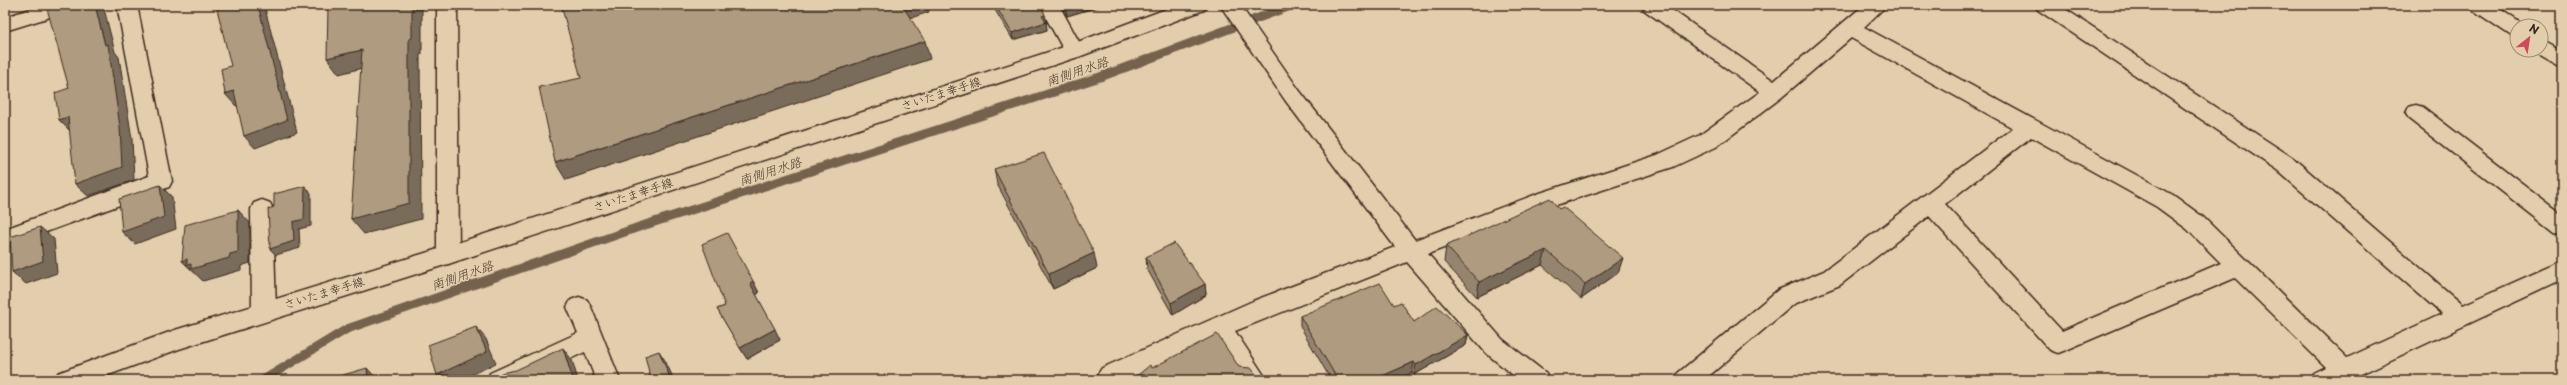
<svg xmlns="http://www.w3.org/2000/svg" width="2567" height="385" viewBox="0 0 2567 385" font-family="'Playpen Sans','Klee One',sans-serif">
	<style>
		.lines { fill: none; stroke-linecap: round; stroke-linejoin: round }
		.stream { stroke: #74624e; stroke-width: 9 }
		.minor-casing { stroke: #3b2a1e; stroke-width: 3 }
		.major-casing { stroke: #3b2a1e; stroke-width: 3 }
		.minor { fill: #e2ceac; fill-rule: evenodd }
		.major { fill: #e2ceac; fill-rule: evenodd }
		.wall { fill: #96856e; stroke: #3b2a1e }
		.shaded-wall { fill: #7a6c5a; stroke: #3b2a1e }
		.building { fill: #af9b80; stroke: #3b2a1e }
		.labels { text-anchor: middle; stroke-width: 3; stroke-linejoin: round; paint-order: stroke }
		.street-label { font-size: 12px; fill: #3b2a1e; stroke: #e2ceac }
		.water-label { font-size: 13px; font-style: italic; fill: #4e3d2e; stroke: #e2ceac }
	</style>
	<rect width="100%" height="100%" fill="#e2ceac"/>
	<filter id="ink" filterUnits="userSpaceOnUse"><feTurbulence type="fractalNoise" baseFrequency=".025" numOctaves="2"/><feDisplacementMap in="SourceGraphic" scale="8" xChannelSelector="R" yChannelSelector="G"/><feConvolveMatrix kernelMatrix="1 2 1 2 8 2 1 2 1" color-interpolation-filters="sRGB"/></filter>
	<g filter="url(#ink)">
		<g class="lines">
			<path class="stream" d="M263,380L347,329L639,227L1100,77L1293,5"/>
			<defs>
				<path id="minor" d="M43,5H76L73,10L5,31V17Z
					M117,5H137L172,181L169,187L5,247V229L149,176Z
					M437,5H457L459,255L456,261L448,264L440,261L437,255Z
					M1039,5H1059L1084,51L1081,56L1074,58L1067,56Z
					M1220,5H1240L1299,90L1415,240L1537,194L1657,155L1700,135L1760,92L1644,10L1641,5H1665L1774,81L1864,5H1887L1864,27L2173,195L2203,217L2347,358L2442,314L2277,170L2038,10L2035,5H2059L2293,158L2463,305L2562,261V280L2348,380H2311L2314,373L2326,367L2235,278L2066,350L2058,353L2050,350L1929,216L1840,285L1794,304L1704,380H1675L1678,373L1778,290L1824,271L2013,128L1851,38L1782,97L1716,147L1673,167L1553,206L1428,254L1502,339L1546,373L1549,380H1519L1486,353L1407,262L1235,331L1267,380H1241L1214,340L1125,380H1094L1102,368L1253,301L1395,247L1285,100ZM2031,137L2157,207L2187,229L2221,263L2062,331L1945,204Z
					M2470,5H2494L2525,26H2517V37L2510,35L2473,10Z
					M2541,40L2562,51V68L2534,52L2533,50H2541Z
					M2416,105L2423,107L2562,214V235L2554,232L2409,119L2406,113L2409,107Z
					M262,200L270,203L273,209L276,311L272,318L264,321L256,318L252,311L251,209L254,203Z
					M579,297L587,300L591,307L620,380H596L585,352L524,380H487L490,373L578,333L567,307L571,300Z"/>
				<path id="major" d="M1177,5H1207L1204,10L1081,56L448,264L179,349L95,380H55L58,373L175,330L448,246L1067,46Z"/>
			</defs>
			<use href="#minor" class="minor-casing"/>
			<use href="#major" class="major-casing"/>
			<use href="#minor" class="minor"/>
			<use href="#major" class="major"/>
		</g>
		<path class="wall" d="M992,5H1041L1047,22H1046L1047,30L1013,40Z
			M1060,5H1104L1067,16Z
			M994,169L1097,268L1053,289L997,184Z
			M1559,209L1618,273L1581,299L1542,265L1477,297L1444,262L1446,246Z
			M1146,257L1205,284L1206,295L1173,315L1147,269Z
			M753,281L759,293L756,295L780,340L747,359L717,309L725,306Z
			M1394,305L1414,322L1468,335L1466,345L1414,375L1412,373L1395,380H1331L1300,326V316Z"/>
		<path class="shaded-wall" d="M95,5H103L115,52L119,57L132,139L134,180L88,196L75,184L105,45Z
			M258,5H264L297,132L255,148L244,136Z
			M412,5H422V54L420,55L421,219L364,234L351,219Z
			M901,5H927L929,12L905,20Z
			M1079,5H1104L1067,16L1066,9Z
			M1045,15L1047,22L1044,23L1042,16Z
			M1046,22L1047,30L1013,40L1012,33Z
			M925,41L930,59L566,180L555,162Z
			M362,50L374,65L339,74L327,58Z
			M234,91L244,103L236,106L225,94Z
			M68,117L72,133L59,120Z
			M160,185L172,197L176,229L135,244L122,232Z
			M305,186L311,193V226L299,229L300,248L276,255L270,249L293,222Z
			M238,210L250,223V263L241,266V270L203,281L182,261L187,259Z
			M40,227L54,239L57,273L26,284L12,272Z
			M1546,250L1542,265L1477,297L1479,282Z
			M1094,253L1097,268L1053,289L1049,274Z
			M1623,258L1618,273L1581,299L1585,284Z
			M753,281L759,293L756,295L750,283Z
			M1205,284L1206,295L1173,315L1171,303Z
			M476,327L486,339L496,363L460,380H441L437,375Z
			M775,329L780,340L747,359L740,348Z
			M1468,335L1466,345L1414,375L1416,365Z
			M563,348L572,360L578,380H573Z
			M659,351L666,362L674,380H671Z
			M1414,362L1412,373L1395,380H1373Z
			M367,368L377,379L378,380H368Z"/>
		<path class="building" d="M46,5H95L105,45L108,44L120,127L122,167L75,184L68,117L59,120L55,93L69,88Z
			M216,5H258L287,120L244,136L234,91L225,94L221,69L231,66Z
			M328,5H412V38L409,39V203L351,219L362,50L327,58Z
			M561,5H902L925,41L555,162L539,87L581,78Z
			M995,5H1041L1045,15L1042,16L1046,22L1012,33Z
			M1063,5H1079L1066,9Z
			M1044,153L1094,253L1049,274L994,169Z
			M160,185L164,217L122,232L119,199Z
			M305,186L304,219L293,222L294,241L270,249L268,209L274,207V194Z
			M1550,198L1559,209L1563,207L1623,258L1585,284L1546,250L1479,282L1446,246Z
			M238,210V252L230,254L229,258L191,269V264L187,265V259L182,261L185,225Z
			M40,227L43,261L12,272L10,237Z
			M727,233L753,281L750,283L775,329L740,348L717,309L725,306L702,244Z
			M1174,243L1205,284L1171,303L1146,257Z
			M1380,283L1394,305L1401,302L1414,322L1437,306L1468,335L1416,365L1414,362L1373,380H1338L1300,316Z
			M476,327L487,352L437,375L428,345Z
			M1217,334L1239,367L1251,368L1261,380H1132L1150,365L1152,368Z
			M563,348L573,380H504L501,373L516,370Z
			M659,351L671,380H651L645,356Z
			M367,368L368,380H326Z"/>
	</g>
	<g class="labels">
		<g class="street-label">
			<text transform="translate(941 94) rotate(-18)" y="4">さいたま幸手線</text>
			<text transform="translate(633 195) rotate(-18)" y="4">さいたま幸手線</text>
			<text transform="translate(324 293) rotate(-17)" y="4">さいたま幸手線</text>
		</g>
		<g class="water-label">
			<text transform="translate(1077 71) rotate(-19)" y="5">南側用水路</text>
			<text transform="translate(770 171) rotate(-18)" y="5">南側用水路</text>
			<text transform="translate(462 275) rotate(-19)" y="5">南側用水路</text>
		</g>
	</g>
	<rect width="2567" height="385" fill="none" stroke="#e2ceac" stroke-width="20"/>
	<rect x="10" y="10" width="2547" height="365" fill="none" stroke="#3b2a1e" stroke-width="1.5" filter="url(#ink)"/>
	<g transform="translate(2529 38) rotate(30)"><circle r="19" fill="#e2ceac" stroke="#9f8c73"/>
	<path d="M0-3L7 15L0 10L-7 15Z" fill="#d1495b"/>
	<text y="-6" font-size="11" font-weight="bold" text-anchor="middle" fill="#3b2a1e">N</text>
	</g>
</svg>
